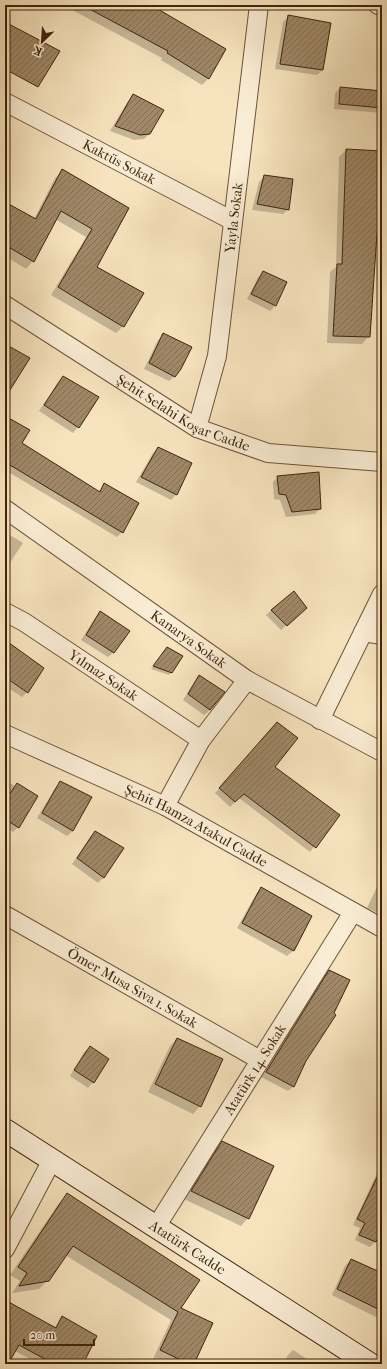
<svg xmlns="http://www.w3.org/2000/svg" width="387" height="1369" viewBox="0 0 387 1369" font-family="'IM FELL French Canon',serif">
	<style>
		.shadow { fill: #0003 }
		.building { fill: url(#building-hatch); stroke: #41240a }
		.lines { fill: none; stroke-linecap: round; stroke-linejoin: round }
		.street-casing { stroke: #6e5437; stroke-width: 20 }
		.secondary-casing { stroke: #41240a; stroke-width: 24 }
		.street { stroke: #faedd5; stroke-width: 18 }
		.secondary { stroke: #faedd5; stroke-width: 22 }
		.labels { text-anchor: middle; stroke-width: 3.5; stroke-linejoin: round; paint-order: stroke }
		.street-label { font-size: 14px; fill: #41240a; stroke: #faedd5 }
	</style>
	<defs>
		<pattern id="building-hatch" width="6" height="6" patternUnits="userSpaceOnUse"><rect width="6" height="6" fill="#a08868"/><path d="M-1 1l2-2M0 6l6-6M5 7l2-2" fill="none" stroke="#846f54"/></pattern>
	</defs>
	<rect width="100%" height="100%" fill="#f7e4be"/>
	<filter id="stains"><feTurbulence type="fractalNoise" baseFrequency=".005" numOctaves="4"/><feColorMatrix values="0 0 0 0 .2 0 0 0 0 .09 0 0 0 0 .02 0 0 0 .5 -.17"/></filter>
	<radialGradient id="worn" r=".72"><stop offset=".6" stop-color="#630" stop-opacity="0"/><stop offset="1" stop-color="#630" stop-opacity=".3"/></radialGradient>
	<path class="shadow" d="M63,5H156L154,8L208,79L202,85L161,60L162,58Z
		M289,16L323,70L317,75L275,69L283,22Z
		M340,88L382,92V113L334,109L335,93Z
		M133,95L149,134L144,139L134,140L110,131L128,101Z
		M346,150L382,152V235L376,240L369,336L362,344L327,343L330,272L336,267L339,157Z
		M63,171L128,209L96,268L123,326L116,333L51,295L86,237L55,219L33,261L26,269L5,256V203L34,219L55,178Z
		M264,177L288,209L283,214L252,210L259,182Z
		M264,272L286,282L275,306L270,311L247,299L258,277Z
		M163,335L175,376L169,381L144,369L158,340Z
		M63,377L78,427L73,433L39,411L58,382Z
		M5,418L21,444L98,492L104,484L122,532L117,537L5,470Z
		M158,448L190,463L176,495L171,500L136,482L153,453Z
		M278,477L320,509L315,514L286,517L280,500L274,499L273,482Z
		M5,532L23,543L5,570Z
		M271,610L301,613L281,630L266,615Z
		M101,612L114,652L108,657L81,640L95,618Z
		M5,649L27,692L22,697L5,686Z
		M164,651L171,672L169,675L151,669Z
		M200,677L210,710L204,715L183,700L194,682Z
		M272,728L274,767L338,815L310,852L239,798L230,807L215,793Z
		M5,780L15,786L18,827L13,832L5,827Z
		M61,782L73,831L67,836L37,818L55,788Z
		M95,832L122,848L103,878L98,883L72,864L90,837Z
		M381,878H382V915L367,908Z
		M261,888L311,916L293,951L287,956L237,928L256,894Z
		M329,971L305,1060L293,1087L288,1091L261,1077L324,976Z
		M177,1039L200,1106L193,1114L148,1092L170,1046Z
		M90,1047L93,1082L88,1088L70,1076L84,1052Z
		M223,1142L248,1218L241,1226L184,1199L215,1149Z
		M382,1168V1227L375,1242L370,1247L355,1240L360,1228L353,1225L377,1173Z
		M67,1195L180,1308L193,1364H164L153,1359L171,1320L65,1255L48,1280L39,1289L12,1293L20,1281L10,1275L59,1203Z
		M351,1260L382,1274V1320L332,1295L345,1266Z
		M5,1308L54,1328L63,1317L82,1364H39L15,1351L5,1359Z
		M293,1350L315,1364H283L288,1355Z"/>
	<path class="building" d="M82,5H151L226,49L209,79L167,53L168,51Z
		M288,15L331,23L323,70L280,64Z
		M5,22L60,51L38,87L5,69Z
		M340,87L382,91V108L339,104Z
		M133,94L164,110L150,134L140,135L115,126Z
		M346,149L382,151V233H377L370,337L333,336L337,264H342Z
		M62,169L129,208L97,267L144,293L124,327L115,322L58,287L92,229L61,211L34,262L5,245V202L36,219Z
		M264,175L293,179L289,210L257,204Z
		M263,271L287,282L276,306L251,294Z
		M163,333L192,347L181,369L175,377L149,363Z
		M5,344L30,358L5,398Z
		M63,376L99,397L79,428L44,405Z
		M5,416L30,430L22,443L100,492L104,483L139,503L123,533L10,465L5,472Z
		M158,447L192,463L177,495L141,477Z
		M319,472L321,509L292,512L286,495L279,494L277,476Z
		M294,591L307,608L287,626L271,610Z
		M100,611L130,631L114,653L86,635Z
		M5,640L44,668L28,693L5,677Z
		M167,647L183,656L172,673L153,666Z
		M199,675L225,692L210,710L188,694Z
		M277,722L298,738L275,767L340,815L316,848L244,794L235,802L219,788Z
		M60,781L92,797L73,831L42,813Z
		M17,783L38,796L19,828L5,819V801Z
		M95,831L124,848L104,878L77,858Z
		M261,887L312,916L294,951L242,923Z
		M329,970L350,980L334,1013L336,1015L306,1061L294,1087L266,1072Z
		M177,1038L223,1059L201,1107L155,1084Z
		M90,1046L109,1059L94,1083L74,1070Z
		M222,1141L274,1166L249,1219L191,1191Z
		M382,1167V1231L376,1242L359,1235L365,1223L357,1219Z
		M67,1193L200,1280L181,1308L213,1323L194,1364H189L160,1350L178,1312L73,1246L49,1281L19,1286L27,1273L18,1267Z
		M351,1259L382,1273V1311L337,1289Z
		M5,1300L56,1328L62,1316L97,1336L83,1364H54L19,1345L8,1364H5Z"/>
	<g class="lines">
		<defs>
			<g id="street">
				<path d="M378,5L382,6"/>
				<path id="s1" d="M5,102L233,221"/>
				<path id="s2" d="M5,305L197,428L268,453L382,462"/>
				<path id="s3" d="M197,428L217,356L259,5"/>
				<path id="s4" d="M5,509L247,680L382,752"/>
				<path id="s5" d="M5,612L24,622L201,740"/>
				<path d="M363,632L382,635"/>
				<path d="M320,720L382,594"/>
				<path id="s6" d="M5,734L165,806L382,928"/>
				<path d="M165,806L201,740L247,680"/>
				<path id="s7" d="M5,915L260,1060"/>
				<path id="s8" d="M156,1227L353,912"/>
				<path d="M5,1249L52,1160"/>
			</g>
			<g id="secondary">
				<path id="s9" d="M5,1130L370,1364"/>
			</g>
		</defs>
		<use href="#street" class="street-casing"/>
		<use href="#secondary" class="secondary-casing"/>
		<use href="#street" class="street"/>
		<use href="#secondary" class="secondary"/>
	</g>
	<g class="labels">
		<g class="street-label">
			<text dy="5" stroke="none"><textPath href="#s1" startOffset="129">Kaktüs Sokak</textPath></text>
			<text dy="5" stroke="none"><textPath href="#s3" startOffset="214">Yayla Sokak</textPath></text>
			<text dy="5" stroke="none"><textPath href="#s2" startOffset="209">Şehit Selahi Koşar Cadde</textPath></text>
			<text dy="5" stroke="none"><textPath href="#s4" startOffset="225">Kanarya Sokak</textPath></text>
			<text dy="5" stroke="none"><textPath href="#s5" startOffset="117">Yılmaz Sokak</textPath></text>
			<text dy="5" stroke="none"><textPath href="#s6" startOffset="212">Şehit Hamza Atakul Cadde</textPath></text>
			<text dy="5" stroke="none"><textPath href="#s7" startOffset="147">Ömer Musa Siva 1. Sokak</textPath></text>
			<text dy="5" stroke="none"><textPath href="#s8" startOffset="186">Atatürk 14. Sokak</textPath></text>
			<text dy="5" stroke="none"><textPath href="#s9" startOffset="217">Atatürk Cadde</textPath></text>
		</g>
	</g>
	<rect width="387" height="1369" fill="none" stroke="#f7e4be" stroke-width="20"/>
	<rect x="6" y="6" width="375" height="1357" fill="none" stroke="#41240a" stroke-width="2"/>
	<rect x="10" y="10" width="367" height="1349" fill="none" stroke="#41240a"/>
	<g transform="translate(42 42) rotate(205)" stroke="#faedd5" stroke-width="3" paint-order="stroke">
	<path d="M0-3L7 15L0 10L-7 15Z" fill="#41240a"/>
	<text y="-6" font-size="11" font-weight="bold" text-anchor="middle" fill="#41240a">K</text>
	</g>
	<path d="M24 1339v6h70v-6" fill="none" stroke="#41240a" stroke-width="2"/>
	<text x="30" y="1339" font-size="12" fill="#41240a" stroke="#faedd5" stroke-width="3" paint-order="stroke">20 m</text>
	<rect width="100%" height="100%" filter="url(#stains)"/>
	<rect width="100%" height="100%" fill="url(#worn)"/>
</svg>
